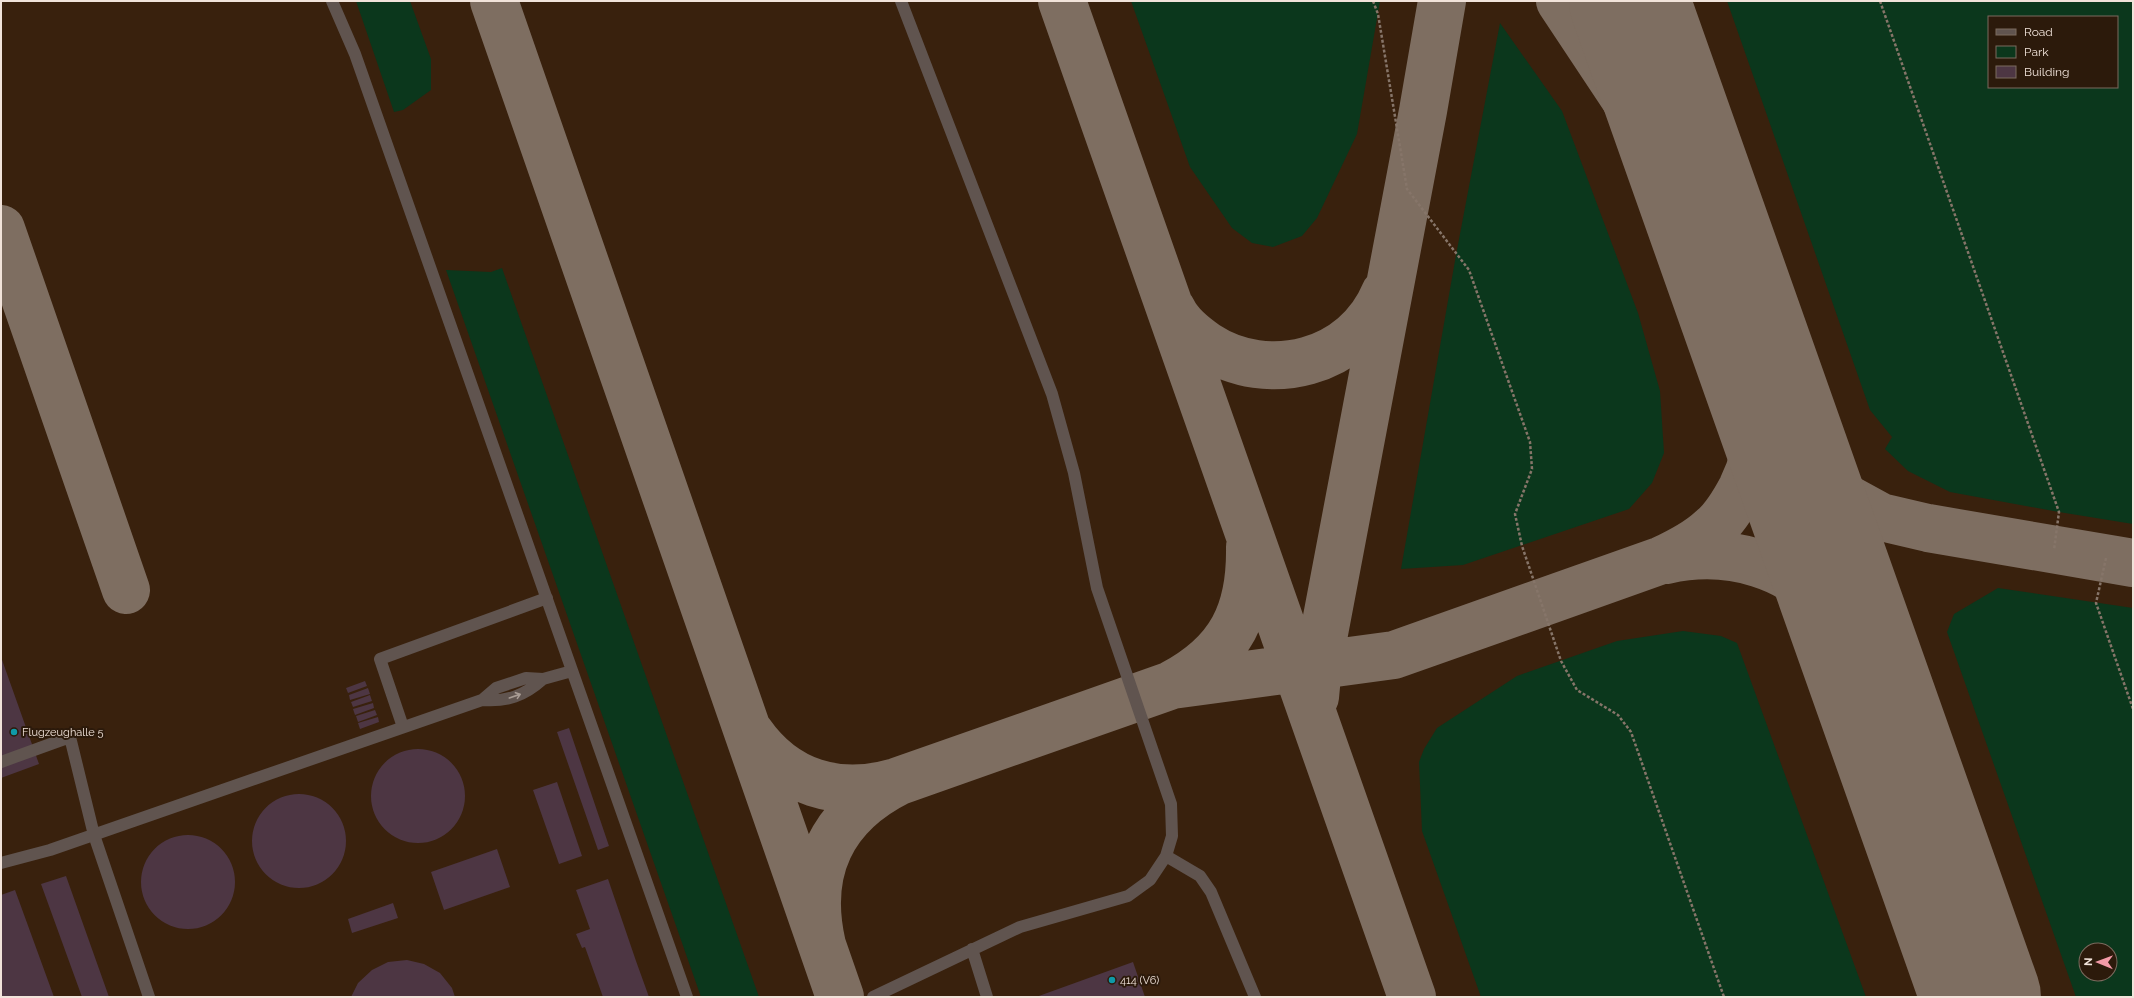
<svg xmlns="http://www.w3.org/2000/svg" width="2134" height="998" viewBox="0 0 2134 998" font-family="Raleway,sans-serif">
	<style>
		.built { fill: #39210d; fill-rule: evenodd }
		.green { fill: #0b371c; fill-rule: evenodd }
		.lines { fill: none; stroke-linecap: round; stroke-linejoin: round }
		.taxiway { stroke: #7e6e61; stroke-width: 48 }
		.runway { stroke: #7e6e61; stroke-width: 120 }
		.building { fill: #4d3643 }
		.path { stroke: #867569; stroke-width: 2.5; stroke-dasharray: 3 2; stroke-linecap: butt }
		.minor { stroke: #60544f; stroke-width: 12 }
		.oneway { stroke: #a89c94 }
		.culture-dot { fill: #0f9aa8; stroke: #2c1a0b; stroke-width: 1.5 }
		.labels { text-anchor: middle; stroke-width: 4; stroke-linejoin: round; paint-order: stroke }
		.poi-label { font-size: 11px; fill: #f1e3da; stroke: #2c1a0b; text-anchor: start }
	</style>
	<rect width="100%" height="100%" fill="#2c1a0b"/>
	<path class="built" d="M1,1H2133V997H1ZM1989,17H2117V87H1989ZM2086,950H2110V974H2086Z"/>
	<path class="green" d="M356,1H410L431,59V90L403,110L394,112Z
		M1131,1H1380L1357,134L1317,218L1302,236L1273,247L1252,243L1232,228L1190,167Z
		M1727,1H2133V524L2059,512L1950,492L1908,471L1885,449L1892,437L1870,410ZM1989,17H2117V87H1989Z
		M1500,23L1562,111L1638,313L1660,391L1664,453L1652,483L1629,509L1463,565L1401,569L1456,255Z
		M502,268L759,997H701L446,270L491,272Z
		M1998,588L2133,608V997H2076L1947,632L1954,614ZM2086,950H2110V974H2086Z
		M1683,631L1721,636L1737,643L1866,997H1481L1422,831L1419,762L1424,749L1437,728L1517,676L1617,641Z"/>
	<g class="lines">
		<path class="taxiway" d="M494,1L840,997
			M1062,1L1412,997
			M1560,1L1635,114L1684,205L1744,328
			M1,229L126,590
			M1172,310C1179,325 1193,336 1206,345C1268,386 1356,363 1385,293
			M1766,393L1793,445L1821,478L1848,499L1881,517L1928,528L2133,563
			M1666,560C1728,546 1795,564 1834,616C1851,639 1861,666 1873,692
			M1173,684C1231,653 1251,612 1250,547
			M1315,697L1318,665L1423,111L1442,1
			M750,733C785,783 838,799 896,782
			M822,945C805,871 831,815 899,781L1172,685L1394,655L1662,560C1679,552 1697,543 1711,530C1724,520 1734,503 1742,488C1766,438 1762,398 1751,345"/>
		<path class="runway" d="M1629,1L1981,997"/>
	</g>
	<path class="building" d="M1,657L39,764L1,778Z
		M365,681L367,686L348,693L346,688Z
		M368,688L370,694L350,700L349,695Z
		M370,695L372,701L353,707L351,702Z
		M373,703L374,708L355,715L353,709Z
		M375,710L377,715L358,722L356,716Z
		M378,717L379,722L360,729L358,723Z
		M569,728L609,846L598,850L557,732Z
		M371 796a47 47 0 1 1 94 0a47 47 0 1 1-94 0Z
		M557,782L582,856L559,864L533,790Z
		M252 841a47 47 0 1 1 94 0a47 47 0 1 1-94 0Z
		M141 882a47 47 0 1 1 94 0a47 47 0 1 1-94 0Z
		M497,849L510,887L444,910L431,872Z
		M66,876L109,997H82L41,884Z
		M608,879L636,961L649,997H603L585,947L582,948L576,934L590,929L576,890Z
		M15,890L54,997H1V895Z
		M393,903L398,918L352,933L348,919Z
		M407,960L424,964L440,973L452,988L455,997H351L358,983L372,970L388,962Z
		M1133,962L1145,997H1036Z"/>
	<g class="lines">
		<path class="path" d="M1373,1L1378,14L1407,189L1469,270L1530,442L1532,469L1515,514L1522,546L1561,661L1577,690L1618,715L1631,732L1724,997
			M1880,1L2059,512L2054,550
			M2106,558L2096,603L2133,709"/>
		<path class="minor" d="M332,1L355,54L687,997
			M901,1L1052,394L1074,473L1097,588L1171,804L1172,836L1166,856L1200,876L1211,892L1255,997
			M482,700C507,702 524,696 543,679
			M403,727L380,659L547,598
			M1,762L70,737L94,835L149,997
			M1,863L50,850L482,700L496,688L526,678L543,679L572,671
			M972,949L987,997
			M873,997L1020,927L1128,896L1150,880L1166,856"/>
	</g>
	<defs><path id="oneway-shaft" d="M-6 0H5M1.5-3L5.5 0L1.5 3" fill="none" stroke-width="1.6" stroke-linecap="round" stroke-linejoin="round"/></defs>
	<use class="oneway" href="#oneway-shaft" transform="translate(515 696) rotate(-19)"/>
	<g class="culture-dot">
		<circle cx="14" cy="732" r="4"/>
		<circle cx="1112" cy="980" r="4"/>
	</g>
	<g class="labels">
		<g class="poi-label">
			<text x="22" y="736">Flugzeughalle 5</text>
			<text x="1120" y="984">414 (V6)</text>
		</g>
	</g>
	<rect width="2134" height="998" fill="none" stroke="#f1e3da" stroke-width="4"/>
	<rect x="1988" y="16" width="130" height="72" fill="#2c1a0b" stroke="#7b6a5e"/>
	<rect x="1996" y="29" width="20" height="6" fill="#60544f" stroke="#7b6a5e"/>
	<text x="2024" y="36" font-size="12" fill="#f1e3da">Road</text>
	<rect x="1996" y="46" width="20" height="12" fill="#0b371c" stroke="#7b6a5e"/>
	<text x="2024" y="56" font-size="12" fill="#f1e3da">Park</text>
	<rect x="1996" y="66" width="20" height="12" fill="#4d3643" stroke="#7b6a5e"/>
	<text x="2024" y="76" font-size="12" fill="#f1e3da">Building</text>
	<g transform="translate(2098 962) rotate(271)"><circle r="19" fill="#2c1a0b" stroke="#7b6a5e"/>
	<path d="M0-3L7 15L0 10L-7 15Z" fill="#f39aa7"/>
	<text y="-6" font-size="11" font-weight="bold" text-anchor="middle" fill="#f1e3da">N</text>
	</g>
</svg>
